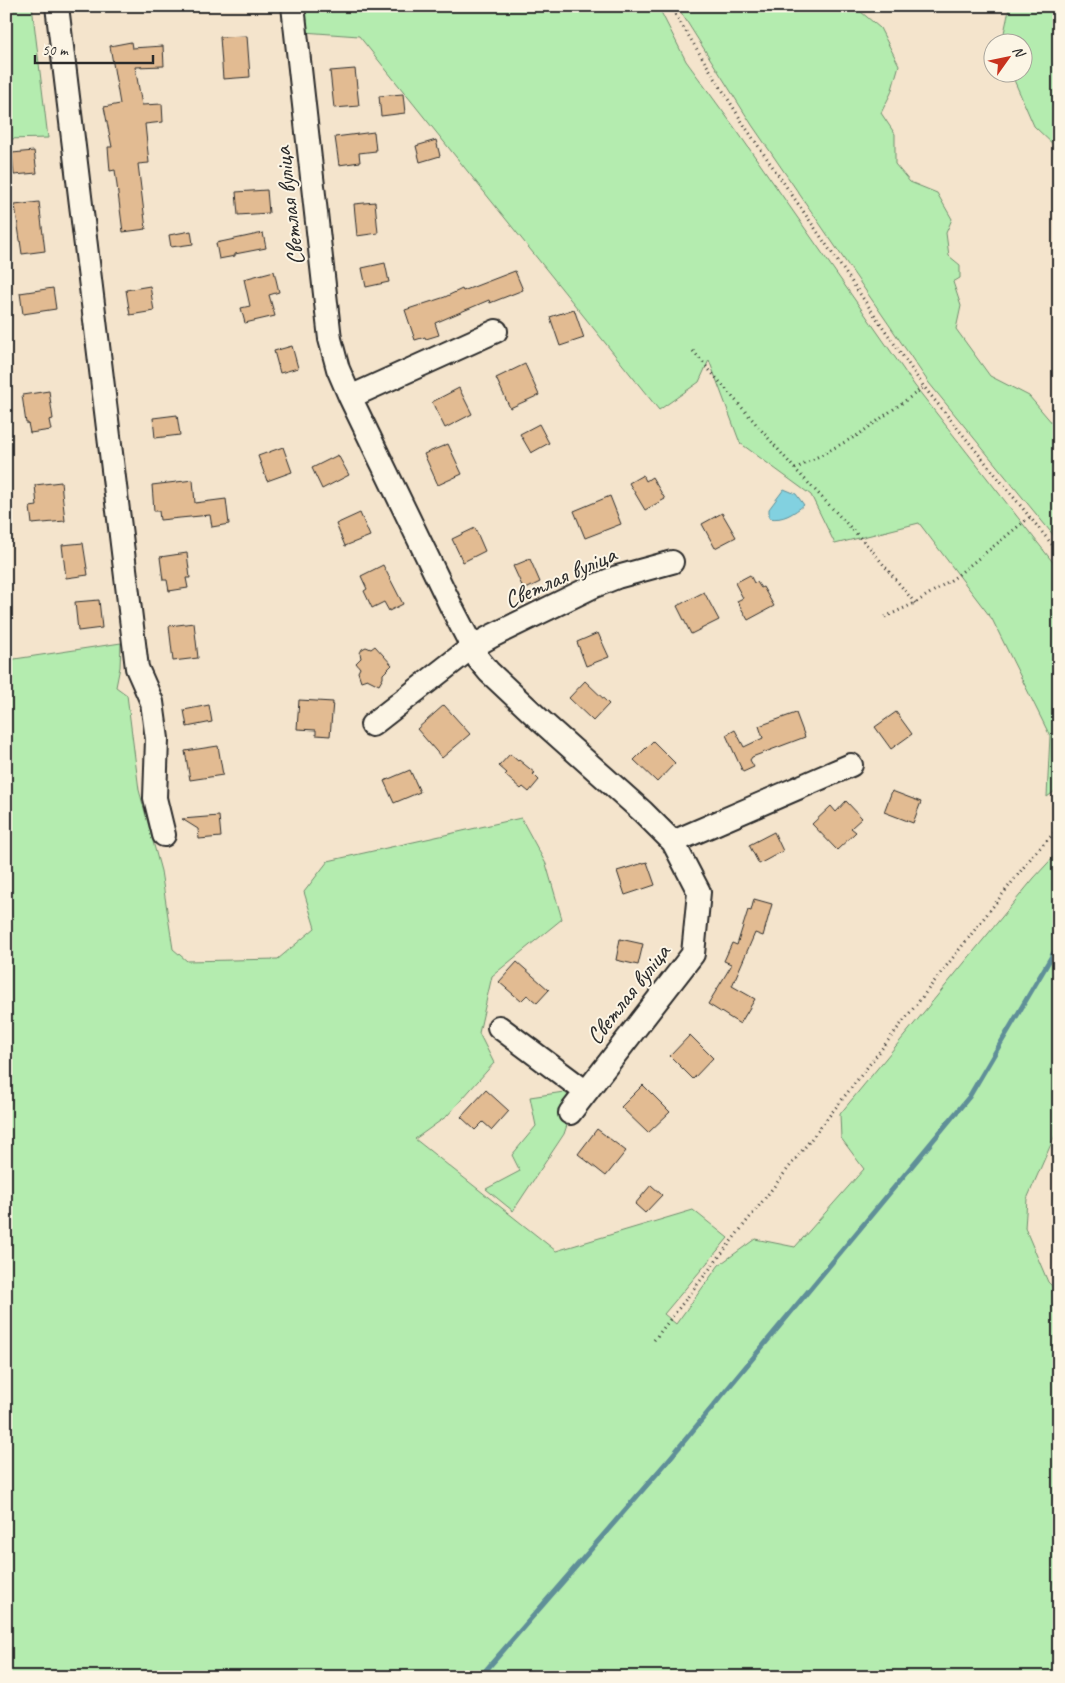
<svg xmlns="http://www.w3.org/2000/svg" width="1065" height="1683" viewBox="0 0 1065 1683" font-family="Caveat,sans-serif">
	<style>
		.green { fill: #b4ecaf; stroke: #708c6d }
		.water { fill: #82d1e0; stroke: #5f8f98 }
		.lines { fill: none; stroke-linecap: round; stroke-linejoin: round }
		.stream { stroke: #5f8f98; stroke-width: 5 }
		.building { fill: #e2bb92; stroke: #2b2b2b }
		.minor-casing { stroke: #2b2b2b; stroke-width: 26 }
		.path { stroke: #2b2b2b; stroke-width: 3; stroke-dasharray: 1 4; stroke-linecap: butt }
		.minor { stroke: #fcf5e5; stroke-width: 22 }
		.labels { text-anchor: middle; stroke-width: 4; stroke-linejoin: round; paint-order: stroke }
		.street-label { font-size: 24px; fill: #2b2b2b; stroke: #fcf5e5 }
	</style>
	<rect width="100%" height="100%" fill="#f4e4cc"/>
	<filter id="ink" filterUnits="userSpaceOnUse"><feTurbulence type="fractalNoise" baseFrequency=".02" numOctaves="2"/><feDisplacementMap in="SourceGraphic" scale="10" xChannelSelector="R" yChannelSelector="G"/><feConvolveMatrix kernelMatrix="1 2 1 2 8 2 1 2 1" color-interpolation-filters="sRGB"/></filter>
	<g filter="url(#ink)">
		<path class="green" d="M6,6H32L48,138L6,139Z
			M300,6H658L686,61L737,131L915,386L1059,570V788L1047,797L1050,736L992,619L919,523L835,544L811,495L740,443L709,360L699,382L659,410L359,36L303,32Z
			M677,6H854L880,28L899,65L891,93L881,113L895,134V164L910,182L937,193L952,219L946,233L949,256L960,265V278L953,282L961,306L956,329L990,376L1029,396L1059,431V542L929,383L752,125Z
			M1004,6H1059V150L1034,126L1011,73L1022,72V42H1002L1009,10Z
			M121,643L120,667L116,687L127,695L139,790L161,871L173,949L187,961L278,959L315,928L304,892L328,861L521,818L546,864L562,919L492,976L479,1033L494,1063L447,1116L415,1139L556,1251L693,1210L728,1238L664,1314L676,1324L719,1265L755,1239L795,1247L864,1169L841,1138L840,1114L1034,878L1059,851V1126L1027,1199L1025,1228L1048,1282L1059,1293V1677H6V655L8,660Z
			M564,1092L575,1101L564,1134L513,1211L486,1189L520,1171L512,1155L536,1126L530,1097Z"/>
		<path class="water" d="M784,489L796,494L804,505C794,513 783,521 769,518V509Z"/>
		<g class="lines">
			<path class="stream" d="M480,1677L666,1463L969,1097L1059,944"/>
		</g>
		<path class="building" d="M247,36L250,77L223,79L220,37Z
			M131,42L132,48L163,46L164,66L135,67L142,105L162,104L163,122L145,124L149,163L138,164L146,229L123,232L115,170L110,171L108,147H112L104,107L120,104L110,46Z
			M355,69L359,106L334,108L330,71Z
			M403,94L405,113L381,116L379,96Z
			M374,132L376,151L359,153L360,162L339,165L335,137Z
			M436,140L440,156L420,162L416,146Z
			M34,151L37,173L14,175L12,153Z
			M267,190L269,213L238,215L236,192Z
			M39,202L45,251L22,254L15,205Z
			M375,202L378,233L357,236L354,204Z
			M191,231L193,244L171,247L169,235Z
			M263,233L266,248L235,254V256L219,259L216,243Z
			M385,263L389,282L366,287L362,268Z
			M274,271L279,292L269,295L275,316L245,323L241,308L250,306L244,279Z
			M515,271L523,290L490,303L489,300L435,323L439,335L426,339L425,337L415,340L405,310L445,297L462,289L463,291Z
			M150,286L154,311L130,315L126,290Z
			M53,288L56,309L23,314L20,293Z
			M574,309L584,338L560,346L550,317Z
			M292,346L298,368L280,373L274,351Z
			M525,364L539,395L510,408L496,378Z
			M459,388L472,414L445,428L432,402Z
			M49,391L53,419L49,420L51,430L30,433L28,423H26L22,395Z
			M177,415L180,435L155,438L153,418Z
			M539,424L549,443L531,453L520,434Z
			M448,444L462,474L438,485L424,454Z
			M283,447L292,472L267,481L258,456Z
			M338,455L349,475L322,489L312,468Z
			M643,475L646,481L652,477L665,499L645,510L629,483Z
			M193,480L195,503L226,499L229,524L212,527L210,515L160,520L159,511H154L152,485Z
			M61,482L65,521L32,524L30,507L37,506L35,485Z
			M610,496L621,524L585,538L574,511Z
			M360,513L370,536L345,546L336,524Z
			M722,513L736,537L715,548L702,524Z
			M475,528L485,551L463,562L452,539Z
			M83,543L88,575L66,578L62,545Z
			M187,553L190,578H186L188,588L169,591L167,580H163L160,557Z
			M530,559L540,582L524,590L513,566Z
			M383,565L403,604L389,611L384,602L372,608L364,591L367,589L361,576Z
			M750,575L754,583L757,582L761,588L763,587L774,606L748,620L737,601L743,598L735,583Z
			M704,592L719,620L691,634L677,606Z
			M99,600L102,628L78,631L75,602Z
			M194,623L198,658L173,661L169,626Z
			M598,633L609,657L586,666L577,642Z
			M375,646L392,665L383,674V678L379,685L367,679L361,681L358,672L360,668L356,663L361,658L360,653L362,649L366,647L371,649Z
			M585,681L609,704L593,721L569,698Z
			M299,700L333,702L330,736L316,735V730L297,729Z
			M209,705L212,722L187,727L184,710Z
			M444,705L470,734L442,758L417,729Z
			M896,712L912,734L891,749L875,727Z
			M796,713L805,737L752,757L750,760L754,767L743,772L726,735L735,730L744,747L763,738L759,726Z
			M653,741L675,763L657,782L634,760Z
			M218,746L223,775L190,780L185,751Z
			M510,754L518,761L519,760L535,773L533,774L539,780L529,792L523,787L521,789L505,775L507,773L499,766Z
			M410,770L420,792L394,803L384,781Z
			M892,791L921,802L913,823L884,812Z
			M846,801L862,818L851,828L856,832L837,850L812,824L831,806L836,812Z
			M219,816L221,837L199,839L198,829L182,819Z
			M774,832L783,851L759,864L749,845Z
			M647,862L655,885L625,895L617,871Z
			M754,899L772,904L763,936L755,933L732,986L755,999L740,1024L708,1004L731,966V964L724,961L732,943L737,945L748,910L751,911Z
			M620,939L643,944L638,965L616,960Z
			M517,962L549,990L537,1003L527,995L521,1001L499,982Z
			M690,1035L713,1058L693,1079L670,1056Z
			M643,1085L670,1112L648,1133L621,1107Z
			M486,1090L509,1111L492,1130L483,1122L475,1130L461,1117Z
			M597,1129L626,1151L606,1176L578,1154Z
			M651,1185L662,1195L645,1213L635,1204Z"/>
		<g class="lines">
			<defs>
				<path id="minor" d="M57,6L137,668L152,702L157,739L155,798L164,835
					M293,6L330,339L338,369L350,397L452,608L479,660L489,672L540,720L643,812L673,842L699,892L693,954L570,1113
					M350,397L496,331
					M372,725L472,647L492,636L592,587L617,577L672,562
					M673,842L851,765
					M499,1027L586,1092"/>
			</defs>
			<use href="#minor" class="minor-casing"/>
			<path class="path" d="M670,6L746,128L924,387L1059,553
				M693,351L795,469
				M915,603L869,547L795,469L858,435L924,387
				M885,617L915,603L954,578L1030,517
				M654,1340L1034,854L1059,828"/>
			<use href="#minor" class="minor"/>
		</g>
	</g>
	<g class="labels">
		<g class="street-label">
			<text transform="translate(289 206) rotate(-97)" y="8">Светлая вуліца</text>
			<text transform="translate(560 577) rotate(-24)" y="8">Светлая вуліца</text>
			<text transform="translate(628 994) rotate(-52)" y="8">Светлая вуліца</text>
		</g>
	</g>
	<rect width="1065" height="1683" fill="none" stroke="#fcf5e5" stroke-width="25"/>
	<rect x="12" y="12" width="1040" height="1658" fill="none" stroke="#2b2b2b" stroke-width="2" filter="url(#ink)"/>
	<g transform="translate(1008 58) rotate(57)"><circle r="24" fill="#fcf5e5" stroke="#a8a49b"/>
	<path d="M0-4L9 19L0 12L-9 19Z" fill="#c8321e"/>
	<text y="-8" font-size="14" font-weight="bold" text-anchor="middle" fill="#2b2b2b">N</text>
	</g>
	<path d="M35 55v8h118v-8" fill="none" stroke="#2b2b2b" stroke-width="2.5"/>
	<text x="42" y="55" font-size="15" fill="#2b2b2b" stroke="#fcf5e5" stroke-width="4" paint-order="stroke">50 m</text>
</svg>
